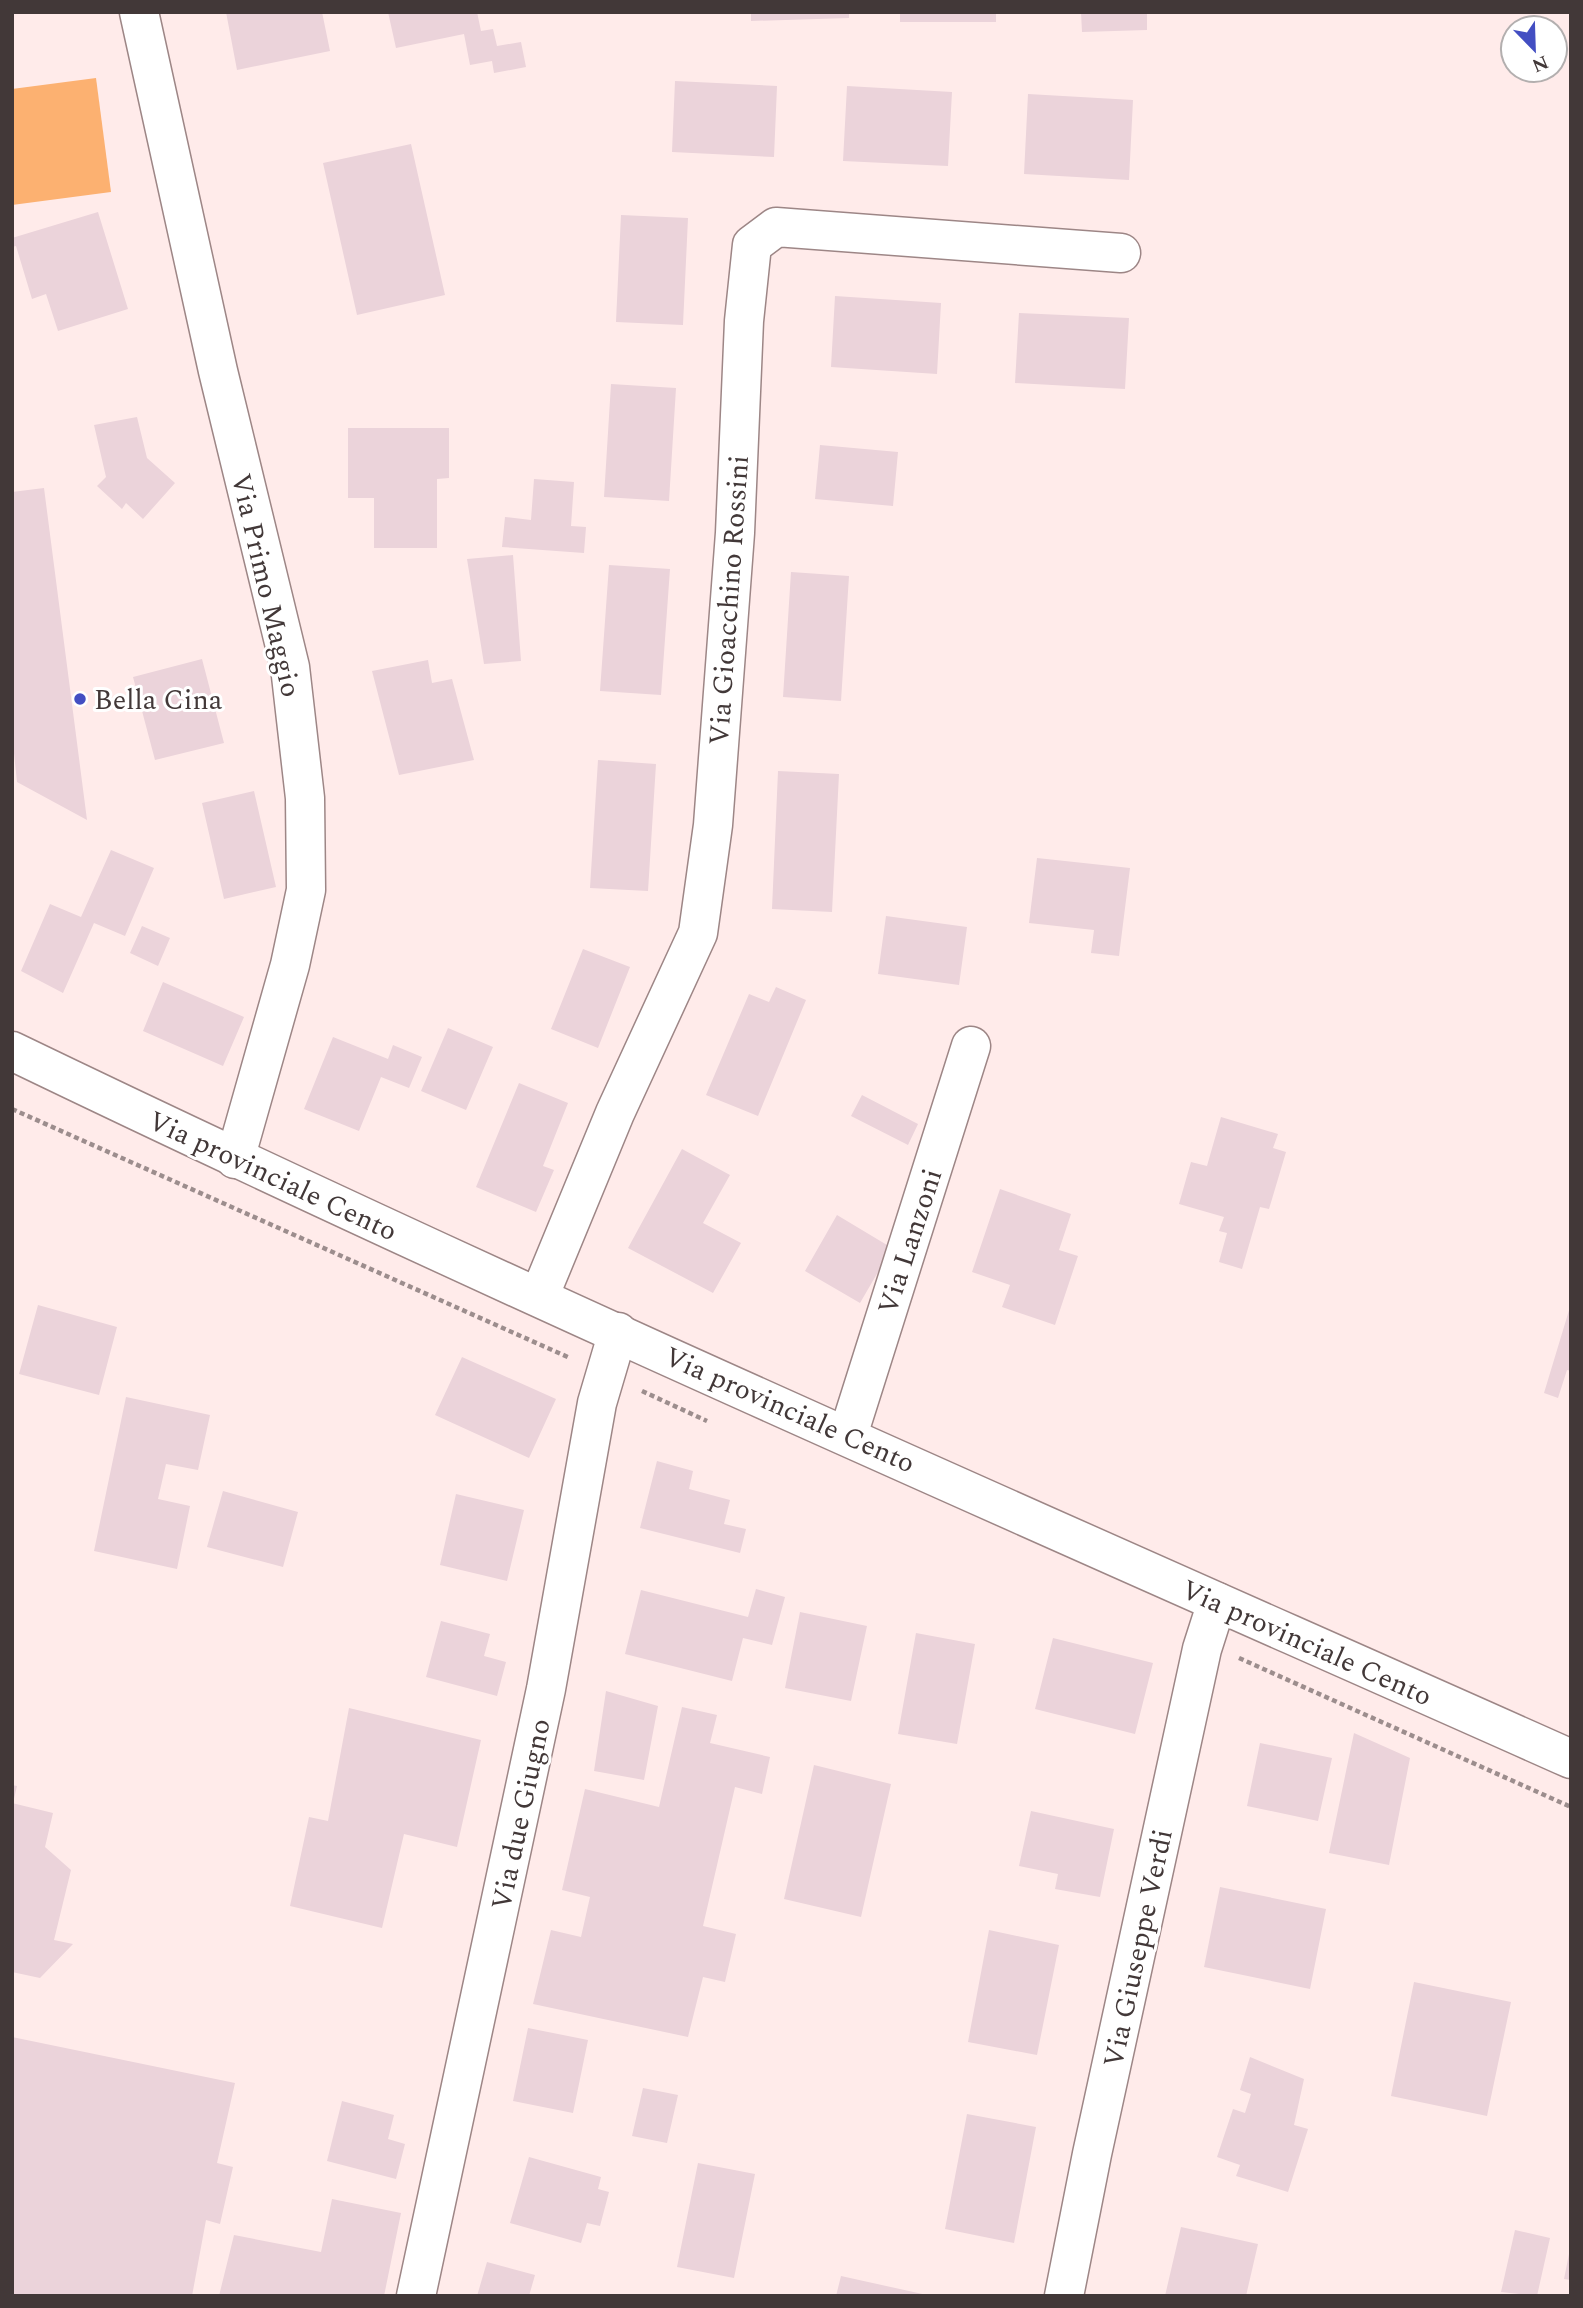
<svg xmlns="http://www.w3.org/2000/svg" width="1583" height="2308" viewBox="0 0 1583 2308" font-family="Spectral,serif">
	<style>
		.green { fill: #fcb171 }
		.building { fill: #ebd3da }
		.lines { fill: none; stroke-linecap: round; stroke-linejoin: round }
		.minor-casing { stroke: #9d8686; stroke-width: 41 }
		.major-casing { stroke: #9d8686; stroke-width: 41 }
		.path { stroke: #9c8d8d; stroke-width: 4.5; stroke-dasharray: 5 3.5; stroke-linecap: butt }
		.minor { stroke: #fff; stroke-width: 38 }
		.major { stroke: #fff; stroke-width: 38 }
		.poi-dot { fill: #434ec2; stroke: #fff; stroke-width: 2.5 }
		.labels { text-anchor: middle; stroke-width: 6; stroke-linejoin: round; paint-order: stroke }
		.street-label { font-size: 28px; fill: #423838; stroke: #fff }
		.poi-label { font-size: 28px; fill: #423838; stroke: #fff; text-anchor: start }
	</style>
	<rect width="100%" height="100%" fill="#ffebea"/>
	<path class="green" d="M96,78L111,192L12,205V89Z"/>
	<path class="building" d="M226,12H322L330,51L237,70Z
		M388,12H477L481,31L493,29L497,46L521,42L526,67L494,73L492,61L470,65L464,34L396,48Z
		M751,12H849V18L751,21Z
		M900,12H996V22H900Z
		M1081,12H1147V30L1082,32Z
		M675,81L777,86L774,157L672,152Z
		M847,86L952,92L948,166L843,161Z
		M1028,94L1133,100L1129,180L1024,174Z
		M411,144L445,295L357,315L323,163Z
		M98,212L128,309L58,331L46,294L32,299L16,246L12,247V238Z
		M621,215L688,218L683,325L616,322Z
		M835,296L941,303L937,374L831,367Z
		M1019,313L1129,318L1125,389L1015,383Z
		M611,384L676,388L669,501L604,497Z
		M137,417L147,458L175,483L143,519L126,503L122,509L97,486L106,477L94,425Z
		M348,428H449V478L437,479V548H374V498H348Z
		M820,445L898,452L893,506L815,499Z
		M534,479L574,482L571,526L586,527L584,553L502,547L505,517L531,520Z
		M44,488L87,820L17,782L12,734V492Z
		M513,555L521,661L484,664L467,559Z
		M609,565L670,569L661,695L600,691Z
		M791,572L849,576L841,701L783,697Z
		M202,659L224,743L155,760L133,677Z
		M428,660L432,683L452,679L474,760L399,775L372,671Z
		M598,760L656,764L648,891L590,888Z
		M778,771L839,774L832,912L772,909Z
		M254,791L276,887L224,899L202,803Z
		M111,850L154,868L125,936L94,923L63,993L21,971L50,904L81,917Z
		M1037,858L1130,868L1119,956L1091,953L1094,930L1029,923Z
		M886,916L967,927L959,985L878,974Z
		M142,926L170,938L158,966L130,953Z
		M583,949L630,967L598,1048L551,1029Z
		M163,982L244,1017L223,1066L143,1031Z
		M776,987L806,1000L758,1116L706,1095L749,994L769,1002Z
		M448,1028L493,1047L466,1110L421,1091Z
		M333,1037L388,1059L393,1045L422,1057L409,1088L381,1077L359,1131L304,1109Z
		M519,1083L568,1103L543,1166L554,1170L536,1212L476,1187Z
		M862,1095L918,1124L908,1145L851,1116Z
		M1221,1117L1278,1134L1273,1148L1286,1152L1269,1209L1260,1207L1242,1269L1219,1262L1227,1233L1219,1231L1224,1217L1179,1204L1191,1162L1207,1166Z
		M682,1149L730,1175L703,1223L741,1243L713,1293L628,1248Z
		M1000,1189L1071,1214L1059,1250L1078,1256L1055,1325L1002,1307L1010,1285L972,1272Z
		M837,1215L892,1248L860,1303L805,1271Z
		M38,1305L117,1327L99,1395L19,1374Z
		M1570,1307L1571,1371L1567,1370L1558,1398L1544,1393Z
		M462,1357L556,1399L529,1458L435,1415Z
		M126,1397L210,1415L198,1470L166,1464L158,1499L190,1506L177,1569L94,1551Z
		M657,1461L693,1471L689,1489L730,1500L724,1524L746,1529L740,1553L640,1528Z
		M223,1491L298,1512L283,1567L207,1547Z
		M456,1494L524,1510L507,1581L440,1565Z
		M756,1589L785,1597L772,1645L743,1638L732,1681L625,1654L641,1590L748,1617Z
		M800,1612L867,1626L851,1701L785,1688Z
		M441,1621L490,1634L484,1656L506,1662L497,1696L426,1677Z
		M916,1633L975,1644L957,1744L898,1734Z
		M1053,1638L1153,1663L1135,1734L1035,1709Z
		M606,1691L658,1706L644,1780L594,1771Z
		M682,1707L717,1715L710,1743L770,1757L762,1794L735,1787L703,1926L736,1934L725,1982L703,1977L688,2037L533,2004L551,1930L581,1937L590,1897L562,1890L585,1789L659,1807Z
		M349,1708L481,1740L457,1847L404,1834L382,1928L290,1906L309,1817L328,1821Z
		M1354,1733L1410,1758L1389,1865L1329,1853Z
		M1260,1743L1332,1758L1318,1821L1247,1806Z
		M814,1765L891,1784L861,1917L784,1899Z
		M12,1785L17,1786L13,1803H12Z
		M12,1803L53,1813L45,1847L71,1870L54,1940L73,1944L40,1978L12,1972Z
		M1031,1811L1114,1829L1100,1897L1055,1889L1058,1874L1019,1866Z
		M1220,1887L1326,1909L1310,1989L1204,1967Z
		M989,1930L1059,1945L1037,2055L968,2042Z
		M1414,1982L1511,2002L1487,2116L1391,2096Z
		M528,2028L588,2040L573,2113L513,2101Z
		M12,2037L235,2083L217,2163L233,2167L220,2224L206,2220L192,2296H12Z
		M1250,2057L1304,2079L1294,2125L1308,2129L1288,2192L1236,2176L1240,2165L1217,2157L1233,2109L1245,2113L1251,2094L1240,2090Z
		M643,2088L678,2095L667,2143L632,2136Z
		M342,2101L394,2115L388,2139L405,2144L396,2179L327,2161Z
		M967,2114L1036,2127L1014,2243L945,2229Z
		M529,2157L601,2177L598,2189L609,2192L600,2226L587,2223L581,2243L510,2223Z
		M698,2163L755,2174L734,2278L677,2267Z
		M332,2199L401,2213L384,2296H219L234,2235L321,2252Z
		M1181,2227L1258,2244L1246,2296H1165Z
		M1515,2230L1550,2238L1537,2296L1501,2292Z
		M1570,2249H1571V2280L1564,2279Z
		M487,2262L535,2275L529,2296H477Z
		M841,2276L927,2295L926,2296H836Z"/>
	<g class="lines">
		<defs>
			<path id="minor" d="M139,12L218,371L290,667L305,798L306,890L290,965L235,1159
				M539,1297L615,1113L698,933L713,825L735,533L744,321L752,245L776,227L1121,253
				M848,1435L971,1046
				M416,2296L546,1689L597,1403L618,1332
				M1064,2296L1092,2154L1202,1649L1217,1602"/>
			<path id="major" d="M12,1051C526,1299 1050,1527 1571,1759"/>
		</defs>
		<use href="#minor" class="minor-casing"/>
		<use href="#major" class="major-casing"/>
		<path class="path" d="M12,1109L570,1358
			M642,1391L707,1421
			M1239,1658L1571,1807"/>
		<use href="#minor" class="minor"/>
		<use href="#major" class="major"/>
	</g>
	<circle class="poi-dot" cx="80" cy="699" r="7"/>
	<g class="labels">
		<g class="street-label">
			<text transform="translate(267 585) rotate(77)" y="10">Via Primo Maggio</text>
			<text transform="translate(728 600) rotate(-86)" y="10">Via Gioacchino Rossini</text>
			<text transform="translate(273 1175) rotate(25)" y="10">Via provinciale Cento</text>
			<text transform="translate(909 1241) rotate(-72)" y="10">Via Lanzoni</text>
			<text transform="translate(790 1409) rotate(24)" y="10">Via provinciale Cento</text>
			<text transform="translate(1307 1642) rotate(24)" y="10">Via provinciale Cento</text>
			<text transform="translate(520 1814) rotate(-78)" y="10">Via due Giugno</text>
			<text transform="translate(1137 1948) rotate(-78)" y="10">Via Giuseppe Verdi</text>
		</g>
		<g class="poi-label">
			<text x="94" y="709">Bella Cina</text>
		</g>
	</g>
	<rect width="1583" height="2308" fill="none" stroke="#423838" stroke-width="28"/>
	<g transform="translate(1534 49) rotate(157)"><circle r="33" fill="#ffffff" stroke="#b3afaf" stroke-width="2"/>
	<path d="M0-5L12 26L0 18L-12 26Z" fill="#434ec2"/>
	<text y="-10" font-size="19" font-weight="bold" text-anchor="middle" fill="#423838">N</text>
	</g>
</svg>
